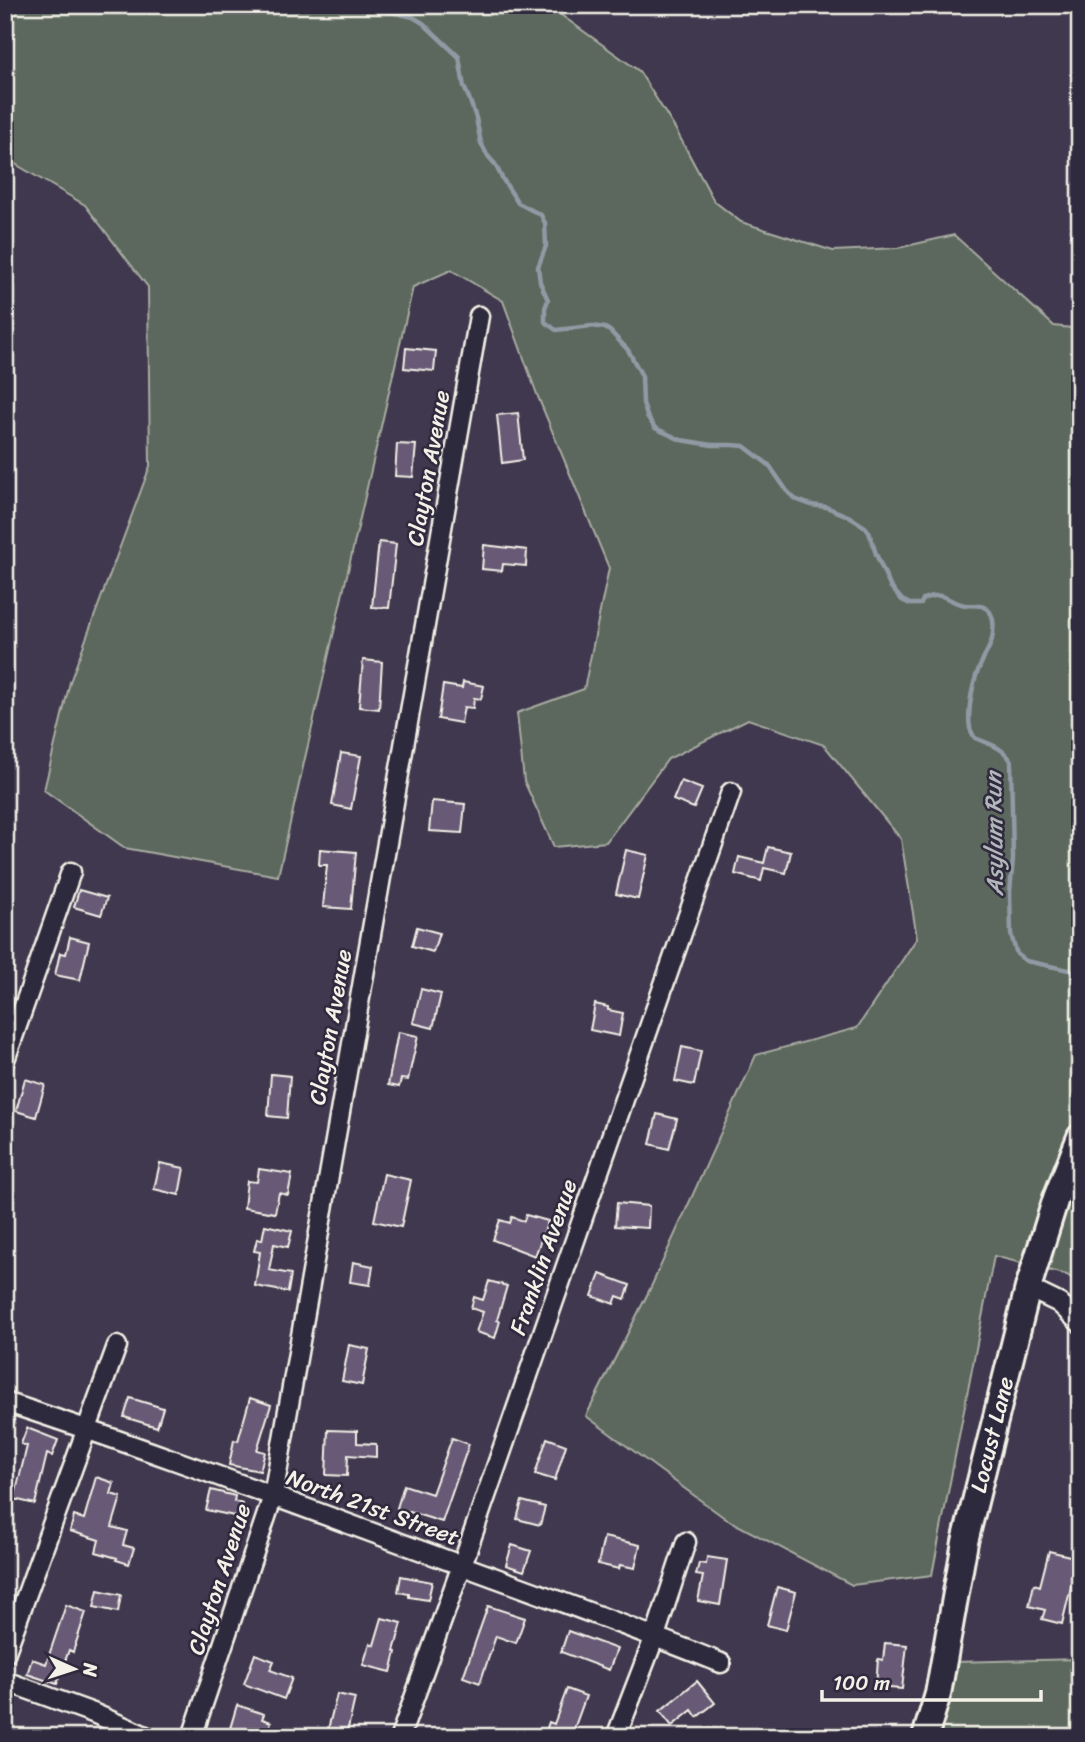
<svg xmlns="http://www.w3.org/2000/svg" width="1085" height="1742" viewBox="0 0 1085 1742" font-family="Sriracha,sans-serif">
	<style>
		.green { fill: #5c685d; stroke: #a8aca2; stroke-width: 2 }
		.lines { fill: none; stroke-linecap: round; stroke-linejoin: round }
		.stream { stroke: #909aa5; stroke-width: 4.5 }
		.building { fill: #675a76; stroke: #f4f1e8; stroke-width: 2 }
		.street-casing { stroke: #f4f1e8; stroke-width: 23 }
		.secondary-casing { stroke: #f4f1e8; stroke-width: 30 }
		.street { stroke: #2f2a3d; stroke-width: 18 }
		.secondary { stroke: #2f2a3d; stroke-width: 24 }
		.labels { text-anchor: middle; stroke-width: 5; stroke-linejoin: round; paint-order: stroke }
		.street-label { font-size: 23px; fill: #f4f1e8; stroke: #2f2a3d }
		.water-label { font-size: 24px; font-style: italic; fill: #b2b7bb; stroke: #2f2a3d }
	</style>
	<rect width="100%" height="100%" fill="#40384e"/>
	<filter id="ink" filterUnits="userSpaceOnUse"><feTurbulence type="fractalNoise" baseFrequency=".0143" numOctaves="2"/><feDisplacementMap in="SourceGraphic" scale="14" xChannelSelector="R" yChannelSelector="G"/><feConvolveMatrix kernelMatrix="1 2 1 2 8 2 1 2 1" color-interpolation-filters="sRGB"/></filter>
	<g filter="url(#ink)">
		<path class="green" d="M5,5H558L561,15L639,71L676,130L714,201L741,222L833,251L898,248L954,235L1054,326L1080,329V1284L1067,1275L994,1256L932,1575L852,1585L726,1519L586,1416L651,1287L756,1055L857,1028L917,938L901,839L824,745L748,719L668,759L606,842L554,847L524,781L517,713L584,689L609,568L538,397L503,301L451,270L413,287L278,876L125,848L44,790L70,682L150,466L148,287L85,205L5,158Z
			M1080,1659V1737H937L954,1662Z"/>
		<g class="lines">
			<path class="stream" d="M377,5L391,12L413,17L423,23L459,57L464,87L469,98L476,118L481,143L487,155L495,164L502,178L518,203L541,215L545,223L546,246L538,267L540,282L548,300L545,308V322L556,330L592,326L605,328L610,331L628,350L642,376L643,403L647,416L655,428L681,440L712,445H732L744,446L769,465L787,491L795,499L811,505L826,507L848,516L865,527L869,532L876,554L890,586L902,600L910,604H921L923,599C946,590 946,602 965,605C972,606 979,604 986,608C995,614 994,629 992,639C990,648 984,656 981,664C973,679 967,711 970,728C970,729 974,737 975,738C989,744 1003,747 1011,761L1013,859L1010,892L1011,934L1014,945L1017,954L1026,961L1069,970L1080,978"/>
		</g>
		<path class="building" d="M406,348L436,351L434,371L404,368Z
			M518,413L523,460L502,463L497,415Z
			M397,444L416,445L413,477L395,476Z
			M379,542L396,544L389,608L372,607Z
			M484,545L527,550L526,566L503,564L502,571L482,569Z
			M363,660L382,662L379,709L359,707Z
			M463,682L484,686L481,699L474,698L473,708L464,707L461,723L438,719L443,685L462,688Z
			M341,753L361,756L351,809L332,805Z
			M681,781L702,789L694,808L673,800Z
			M432,801L465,804L462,833L429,831Z
			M768,847L791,852L786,873L764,868L761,881L735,874L739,857L764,863Z
			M320,849L356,852L351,909L323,907L327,865H319Z
			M626,850L648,855L638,899L616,894Z
			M79,890L107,898L101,915L74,907Z
			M417,927L439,933L433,952L412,946Z
			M70,937L89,942L80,980L55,975L60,953L66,954Z
			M421,989L441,994L433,1028L413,1023Z
			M595,1004L608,1007V1010L623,1013L619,1036L590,1030Z
			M398,1032L418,1036L408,1080L401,1079L399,1087L388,1085Z
			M682,1047L701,1051L694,1085L675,1081Z
			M271,1074L290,1076L287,1118L268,1116Z
			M25,1079L45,1085L36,1117L16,1111Z
			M657,1114L677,1119L669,1149L650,1144Z
			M160,1163L184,1168L179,1195L154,1189Z
			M259,1169L292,1174L288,1195L279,1193L275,1213L244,1208L247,1181L257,1182Z
			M384,1174L411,1180L401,1227L374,1221Z
			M617,1203L649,1206L648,1228L615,1226Z
			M526,1215L548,1221L535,1256L493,1240L500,1220L510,1223L512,1217L524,1221Z
			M265,1225L292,1231L288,1247L274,1244L269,1270L291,1274L288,1292L255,1286L260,1252L254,1251L257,1239L262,1240Z
			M353,1262L373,1266L370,1285L350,1282Z
			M600,1274L630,1285L625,1299L617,1296L614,1304L592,1296Z
			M489,1281L507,1286L497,1320L500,1321L495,1338L476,1332L483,1312L471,1308L474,1297L483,1300Z
			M349,1345L369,1349L362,1385L342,1381Z
			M130,1398L163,1408L157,1427L124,1417Z
			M250,1398L271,1405L257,1450L265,1452L260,1471L229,1465L234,1440L238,1441Z
			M27,1428L58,1440L52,1456L47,1454L35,1504L14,1499L27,1446L21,1444Z
			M328,1430L357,1431V1443L376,1444V1457L348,1455L347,1476L326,1475Z
			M452,1438L469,1444L442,1522L397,1508L404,1485L432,1494Z
			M547,1438L566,1445L555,1480L535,1474Z
			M96,1477L114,1483L111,1494L121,1497L112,1527L127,1531L123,1545L134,1548L129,1564L116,1560L117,1558L96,1552L99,1540L70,1531L74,1516L84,1519Z
			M211,1490L235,1496L234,1501L242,1504L239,1517L206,1510Z
			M522,1501L545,1507L540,1525L517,1519Z
			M604,1537L640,1545L635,1568L620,1565L619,1569L598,1564Z
			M512,1545L531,1551L524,1571L506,1565Z
			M1049,1551L1078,1558L1062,1624L1042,1619L1045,1610L1029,1606L1034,1584L1040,1586Z
			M707,1557L727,1560L720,1605L698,1601L703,1576L696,1575L699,1563L706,1564Z
			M401,1576L432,1582L428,1600L409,1597V1594L398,1592Z
			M777,1587L796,1592L786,1630L767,1625Z
			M98,1590L121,1595L118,1612L94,1607Z
			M66,1605L86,1612L73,1652L69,1650L57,1684L27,1674L32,1659L46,1664Z
			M488,1606L525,1618L516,1643L496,1636L480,1683L463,1677Z
			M382,1618L402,1623L394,1651L396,1652L391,1672L363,1665L370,1643L374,1645Z
			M568,1631L617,1649L609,1670L561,1652Z
			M885,1643L907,1645L902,1689L876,1687L878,1659L883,1660Z
			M255,1654L274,1661L270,1670L292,1678L284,1699L244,1684Z
			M697,1681L715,1703L697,1717L692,1710L672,1726L660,1711Z
			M567,1689L586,1696L571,1737H544L549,1722L554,1724Z
			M337,1694L355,1698L346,1737H326Z
			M237,1705L264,1714L262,1719L271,1722L267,1736L245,1730L243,1737L229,1732Z"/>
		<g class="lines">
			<defs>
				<path id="street" d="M5,1060L71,872
					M1028,1288L1059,1303L1080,1323
					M5,1402C143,1447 278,1498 414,1548C517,1586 620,1622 721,1663
					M5,1654L117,1346
					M5,1681L93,1713L148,1737
					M192,1737L273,1496L479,316
					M400,1737L462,1565L731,792
					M616,1737L655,1636L686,1542"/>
				<g id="secondary">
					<path id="s1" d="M925,1737L938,1694L965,1542L1028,1288L1056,1198L1080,1137"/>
				</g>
			</defs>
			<use href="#street" class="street-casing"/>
			<use href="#secondary" class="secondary-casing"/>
			<use href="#street" class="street"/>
			<use href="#secondary" class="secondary"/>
		</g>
	</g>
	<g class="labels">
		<g class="street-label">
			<text transform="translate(428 468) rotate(-80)" y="8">Clayton Avenue</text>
			<text transform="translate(330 1027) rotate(-80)" y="8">Clayton Avenue</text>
			<text transform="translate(543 1257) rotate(-71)" y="8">Franklin Avenue</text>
			<text dy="8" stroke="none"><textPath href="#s1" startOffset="310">Locust Lane</textPath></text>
			<text transform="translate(373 1507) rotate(20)" y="8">North 21st Street</text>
			<text transform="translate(219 1579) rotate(-72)" y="8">Clayton Avenue</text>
		</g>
		<g class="water-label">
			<text transform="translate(994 834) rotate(-91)" y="8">Asylum Run</text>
		</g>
	</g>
	<rect width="1085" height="1742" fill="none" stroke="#2f2a3d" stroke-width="28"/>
	<rect x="14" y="14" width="1057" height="1714" fill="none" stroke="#f4f1e8" stroke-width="2.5" filter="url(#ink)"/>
	<g transform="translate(74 1669) rotate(93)" stroke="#2f2a3d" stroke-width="5" paint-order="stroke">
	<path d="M0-5L12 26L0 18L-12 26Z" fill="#f4f1e8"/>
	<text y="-10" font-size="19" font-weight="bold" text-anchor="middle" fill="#f4f1e8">N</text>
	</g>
	<path d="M822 1690v10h219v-10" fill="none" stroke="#f4f1e8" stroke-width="3.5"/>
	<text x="833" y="1690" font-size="21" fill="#f4f1e8" stroke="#2f2a3d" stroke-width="5" paint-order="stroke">100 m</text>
</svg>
